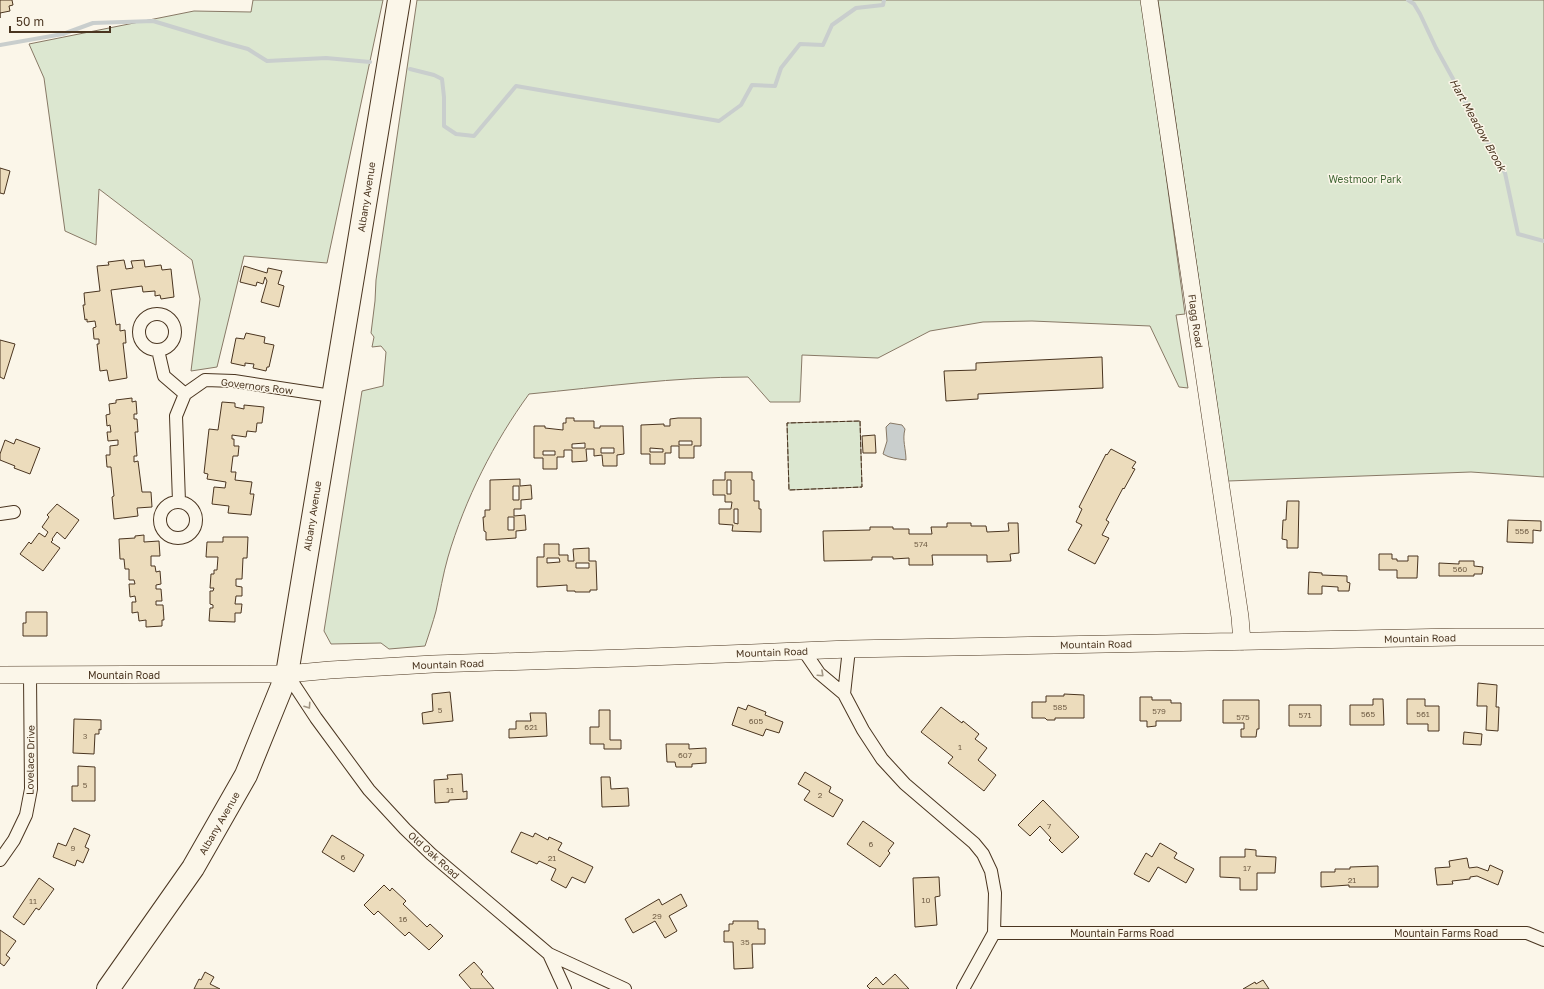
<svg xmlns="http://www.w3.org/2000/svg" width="1544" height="989" viewBox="0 0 1544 989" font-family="'Golos Text',sans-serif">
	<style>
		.green { fill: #dce7d0; stroke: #887966 }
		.water { fill: #c9cecd; stroke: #887966 }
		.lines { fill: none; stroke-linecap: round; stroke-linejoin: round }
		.stream { stroke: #c9cecd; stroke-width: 4 }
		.building { fill: #ecdcbc; stroke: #4a3520; fill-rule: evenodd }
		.street-casing { stroke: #4a3520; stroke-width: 14 }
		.secondary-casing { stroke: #4a3520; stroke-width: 18 }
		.highway-casing { stroke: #4a3520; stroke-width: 24 }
		.street { stroke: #fbf6e9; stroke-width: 12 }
		.secondary { stroke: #fbf6e9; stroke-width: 17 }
		.highway { stroke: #fbf6e9; stroke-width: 22 }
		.fence { stroke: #4a3520; stroke-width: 1; stroke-dasharray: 5 2; stroke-linecap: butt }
		.oneway { stroke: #a29684 }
		.labels { text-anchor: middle; stroke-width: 3; stroke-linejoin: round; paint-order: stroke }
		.number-label { font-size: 8px; fill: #725f47 }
		.park-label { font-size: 10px; fill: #436837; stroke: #fbf6e9 }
		.street-label { font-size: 10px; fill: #4a3520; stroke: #fbf6e9 }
		.water-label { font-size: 11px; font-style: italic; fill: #4a3520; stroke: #fbf6e9 }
	</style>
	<rect width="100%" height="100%" fill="#fbf6e9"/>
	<path class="green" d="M253,0H383L327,263L244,256L217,367L191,371L200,299L192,260L99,189L96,245L65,231L44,78L29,44L194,11L251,12Z
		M417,0H1142L1185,314L1176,315L1188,388L1179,387L1150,326L1032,321L983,322L930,331L878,358L802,355L800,402H770L748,377C674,377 602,387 529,394C494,442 465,499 448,557C443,574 440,593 436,611C433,622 429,634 425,646L389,649L381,643L331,644L324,631L362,391L383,386L386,352L381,346L372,347L374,337L371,333L375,301L376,280Z
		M1158,0H1544V477L1471,472L1228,481Z
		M860,421L862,487L789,490L787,423Z"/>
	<path class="water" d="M890,423L902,425L905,429C902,440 906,449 906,460C898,459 889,458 883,454L887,441L886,427Z"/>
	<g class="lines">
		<path class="stream" d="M1408,0L1414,4L1420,14L1436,48L1505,173L1518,234L1544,241
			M0,45L63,34L93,23L153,21L226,43L248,49L267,61L326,58L370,62
			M410,69L434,75L442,79L444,97V126L456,134L474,136L516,86L719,121L741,105L752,85L775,86L781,68L800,44L823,45L832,25L856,8L883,5L884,0"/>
	</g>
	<path class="building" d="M0,0H12L13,5L9,6L10,11L0,13V18Z
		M0,168L10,171L4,194L0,193Z
		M124,260L126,269L133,268L131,261L144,260L145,267L161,265L162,270L171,269L174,297L161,299L160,295L155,296V291L143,292L142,286L111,290L116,325L120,324V331L125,330L126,343H123L127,378L109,381L107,370L100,371L97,344H99V339H94L93,328L96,327L95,321L87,322V319L85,320L83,305H85L84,293L100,291L97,266L109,265L108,262Z
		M244,266L267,273L268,268L282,271L278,284L284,286L279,307L261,302L267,281L265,277L263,284L257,282L256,286L240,282Z
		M246,333L265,337L264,343L274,345L269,367H267L266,371L253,368L254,364L245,363V366L231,363L236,338L244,339Z
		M0,340L15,344L4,379L0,377Z
		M1102,357L1103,388L978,394V399L946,401L944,371L976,370V363Z
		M132,398V402L136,401L137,414H134V419H137L138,432H135L137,456H134V462L138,461L142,492H151L152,507L137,508L138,516L114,519L112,497L114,496L111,467H107L106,455H110V446L118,445V440L108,441L107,432H111L110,425L107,426L106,415L110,414L109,404L116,403V400Z
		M222,402L235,403V407L244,409V405L264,407L262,423H257L256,432L247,431L246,437L232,435V439H234V446H239L238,456H233L231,472H236L235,480L252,482L250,494H254L251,515L228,513L229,506L212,504L214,487L225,488L226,482L207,479L208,474L204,473L209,429L218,430Z
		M566,418H574V421H594V428H600V426H623L624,454L617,455V466H603L602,455L594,456V449H586L587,461L572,462V450H564V457H557V469H543V458H534V426H545V428L563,430V423H566ZM585,443V448H572V444ZM601,448H614V453H601ZM543,451H555V455H543Z
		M678,418H701V446H694V458H679V446H671V453H665V464H650V454H641V425L664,424V426H670V419ZM679,441H692V445H679ZM650,448L663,449V452H650Z
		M875,435L876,453H863L862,436Z
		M16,439L40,448L30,474L14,468L15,466L0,460V454L5,440L14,444Z
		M1111,449L1136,462L1132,468L1135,469L1124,489L1123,488L1106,520L1109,522L1102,535L1109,538L1095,564L1068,550L1082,525L1076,522L1082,509L1079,507L1106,454L1107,455Z
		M725,472H752V480H754V501H759V509H761V532L732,531L733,525L719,524V509H731L732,502H725V495H713V480H725ZM727,480H731V494H727ZM734,509H738V524L734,523Z
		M520,479V486L531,485L532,499L521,500V509H514V516L525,515L526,530L516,531V538L486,540V532L484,531L483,517H485V510H490V480ZM513,486H519V500H513ZM508,517H514V530H508Z
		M1287,501H1299L1298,548H1287V540L1282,539L1283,520H1286Z
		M57,504L79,520L65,539L57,532L52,539L53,540L51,542L60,548L43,571L20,554L29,542L31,544L39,533L45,537L48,532L42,527L49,517L47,515Z
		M1508,520L1541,521V531L1533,530V543L1507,542Z
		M947,523H971V526H986L987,532L1009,531L1008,523H1018L1019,553L1010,554L1011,561L987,562V555H932L933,565H909V558L893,559V557H872V560L824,561L823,531L870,530V527H893V529H909V534H932L931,527H947Z
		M144,535V542L159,541L160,556H151V566H155L156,572L160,571L161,584L156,585V589H161L162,601H156V605H163L164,620H162V626L146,627V620L139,621L138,612L132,613V602H136L135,596L130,597L129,584H135L134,580H129V569H125L124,559H120L119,539L135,538V536Z
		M223,537H248L247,558H243L242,579H236V586L242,587V596H236L235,604H242L241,613H235V622L209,621L210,608H213V605L210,604V591H213L214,588H210L211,574H214V570H217L218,557H206L207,542H223Z
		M544,544H559V555H568V561H574L573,549L589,548V561H596L597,590H590V592H575V591H567V585L537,587V557H544ZM547,558H559L560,562L547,563ZM576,563H589V568H576Z
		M1379,554H1392V559H1397V561H1408V556H1418L1417,578H1397V570H1379Z
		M1459,561H1474V566L1483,567L1482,574H1474V576H1439V563L1459,564Z
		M1309,572L1322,573V575L1347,576V582L1350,583L1349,591H1338V587L1322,586V594H1308Z
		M26,612H47V636H23V623H26Z
		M1478,683L1497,685L1496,707H1499L1498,731L1486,730L1487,706H1477Z
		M450,692L453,721L423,724L422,713L433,711L432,694Z
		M1064,694L1084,695V718H1055V720H1047L1045,718H1032V702H1046V696H1064Z
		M1140,697H1152V700H1171V703H1181V721H1156V726L1147,727V721H1140Z
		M1373,699H1383L1384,725H1350V705H1373Z
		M1407,699H1425V706H1439V731H1428V724H1407Z
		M1223,700H1259V729H1257L1256,737H1241V729H1244V723H1223Z
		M748,705L766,712L765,715L783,722L779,733L766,729L763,736L732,725L738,707L746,710Z
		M1289,705H1321V726H1289Z
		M941,707L962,723L963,721L979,734L975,739L987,748L978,760L996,775L984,791L948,763L953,757L921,732Z
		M599,710H610V740H621V749H604V744H590V727H599Z
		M530,713H546L547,736L509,738V729H516V721H531Z
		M74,719L101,720V730L99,729V734H95L94,754L73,753Z
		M1464,732L1482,734L1481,745L1463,744Z
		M666,744H689V749L706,748V763L692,764V767H676L675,762H667Z
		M78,766L95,767V801H72V786H78Z
		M805,772L831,787L829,792L843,800L833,817L804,800L810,791L798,784Z
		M462,774L463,792L467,791V799L449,800V802L435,803L434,780L448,779L447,775Z
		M601,777H610L611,789L628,788L629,806L602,807Z
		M1043,800L1079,837L1062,853L1049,840L1051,838L1040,826L1030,836L1018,825Z
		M863,821L894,843L888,851L890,853L880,867L847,844Z
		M74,828L90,835L85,847L89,849L83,863L77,860L75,866L53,857L58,843L66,846Z
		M521,832L533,837L535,833L548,840L549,837L562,843L558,850L593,867L585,883L572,877L566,888L551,880L556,869L539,861L537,864L511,852Z
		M332,835L364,855L354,872L322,852Z
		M1160,843L1177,853L1174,858L1194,869L1186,883L1158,867L1149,882L1134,874L1146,853L1152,857Z
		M1245,849L1256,850V856L1276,857L1275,873H1257V890H1240V878L1220,877V857H1245Z
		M1467,858L1469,868L1477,867L1488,871L1490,865L1503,871L1498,885L1477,876L1470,877V879L1452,881L1453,884L1437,885L1435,868L1450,867L1449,861Z
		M1378,866V887H1349V885L1321,887V872H1335V869H1350V867Z
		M939,877L940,896L935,897L937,925L915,927L913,878Z
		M39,878L54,889L39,910L36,908L24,925L13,917Z
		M384,885L390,891L392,888L406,901L403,904L427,927L430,924L443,936L429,950L409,932L405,936L378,911L374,915L364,905Z
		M681,894L687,906L669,916L677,931L665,938L655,921L633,933L625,919L659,899L662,905Z
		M733,921H758V929H765V944H752L753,968L734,969L733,942H724V931H729V924H733Z
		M0,930L16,941L6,955L10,958L4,966L0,963Z
		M474,962L483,972L481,974L494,989H471L459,975Z
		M205,972L214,977L210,984L220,989H194L199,979L201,980Z
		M895,974L909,989H870L867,986L876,977L883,985Z
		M1263,980L1269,989H1243L1255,982L1256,984Z"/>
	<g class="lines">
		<defs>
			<path id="street" d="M139 332a18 18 0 1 1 36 0a18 18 0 1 1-36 0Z
				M158,350L164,376L185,394
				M179,502L176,416L185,394L205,380L234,381L332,396
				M160 520a18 18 0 1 1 36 0a18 18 0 1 1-36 0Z
				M0,514L14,512
				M804,651L819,673L844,694L863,730L882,759L905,784L974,843L983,854L991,871L995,893L994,933L963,989
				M287,674L316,718L369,790L405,829L431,854L549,954L625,989
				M844,694L849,649
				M0,860L14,840L26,815L31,789L30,676
				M994,933H1527L1544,940
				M549,954L565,989"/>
			<path id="secondary" d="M1149,0L1222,495L1240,617L1242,642
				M0,675L287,674L330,670L433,664L623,658L849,649L1456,637H1544"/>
			<path id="highway" d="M108,989L193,868L246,775L287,674L399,0"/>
		</defs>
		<use href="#street" class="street-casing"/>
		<use href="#secondary" class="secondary-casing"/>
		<use href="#highway" class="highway-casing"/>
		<use href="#street" class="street"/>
		<use href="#secondary" class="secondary"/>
		<use href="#highway" class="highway"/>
		<path class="fence" d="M860,421L862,487L789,490L787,423Z"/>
	</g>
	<defs><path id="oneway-chevron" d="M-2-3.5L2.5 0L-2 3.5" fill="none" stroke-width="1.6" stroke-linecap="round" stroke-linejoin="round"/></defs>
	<g class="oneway">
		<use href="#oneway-chevron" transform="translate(821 674) rotate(43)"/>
		<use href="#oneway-chevron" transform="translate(308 706) rotate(56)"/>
	</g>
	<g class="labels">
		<g class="number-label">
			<text x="1522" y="534">556</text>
			<text x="921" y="547">574</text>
			<text x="1460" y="572">560</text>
			<text x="1060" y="710">585</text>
			<text x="440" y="713">5</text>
			<text x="1159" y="714">579</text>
			<text x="1368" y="717">565</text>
			<text x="1423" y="717">561</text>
			<text x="1305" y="718">571</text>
			<text x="1243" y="720">575</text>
			<text x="756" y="724">605</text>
			<text x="531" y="730">621</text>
			<text x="85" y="739">3</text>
			<text x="960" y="750">1</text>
			<text x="685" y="758">607</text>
			<text x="85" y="788">5</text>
			<text x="450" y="793">11</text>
			<text x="820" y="798">2</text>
			<text x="1049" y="829">7</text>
			<text x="871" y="847">6</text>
			<text x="73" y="851">9</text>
			<text x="343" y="860">6</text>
			<text x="552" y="861">21</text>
			<text x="1247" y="871">17</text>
			<text x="1352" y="883">21</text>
			<text x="926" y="903">10</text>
			<text x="33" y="904">11</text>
			<text x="657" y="919">29</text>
			<text x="403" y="922">16</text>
			<text x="745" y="945">35</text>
		</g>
		<g class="park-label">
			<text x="1365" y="183">Westmoor Park</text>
		</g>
		<g class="street-label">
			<text transform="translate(366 197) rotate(-81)" y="4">Albany Avenue</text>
			<text transform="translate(1196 321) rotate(82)" y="4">Flagg Road</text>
			<text transform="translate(257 386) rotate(7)" y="4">Governors Row</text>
			<text transform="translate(312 516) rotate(-81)" y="4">Albany Avenue</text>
			<text transform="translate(1420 638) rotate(-1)" y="4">Mountain Road</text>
			<text transform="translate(1096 644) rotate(-1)" y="4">Mountain Road</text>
			<text transform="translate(772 652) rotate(-2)" y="4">Mountain Road</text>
			<text transform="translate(448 664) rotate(-2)" y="4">Mountain Road</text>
			<text x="124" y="679">Mountain Road</text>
			<text transform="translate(30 760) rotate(-89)" y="4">Lovelace Drive</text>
			<text transform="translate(219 823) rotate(-60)" y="4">Albany Avenue</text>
			<text transform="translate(434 855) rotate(42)" y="4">Old Oak Road</text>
			<text x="1122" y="937">Mountain Farms Road</text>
			<text x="1446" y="937">Mountain Farms Road</text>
		</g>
		<g class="water-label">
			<text transform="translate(1478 125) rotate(61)" y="4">Hart Meadow Brook</text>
		</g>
	</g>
	<path d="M10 26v6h100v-6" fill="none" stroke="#4a3520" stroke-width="2"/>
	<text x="16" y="26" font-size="12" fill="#4a3520" stroke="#fbf6e9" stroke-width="3" paint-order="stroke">50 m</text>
</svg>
